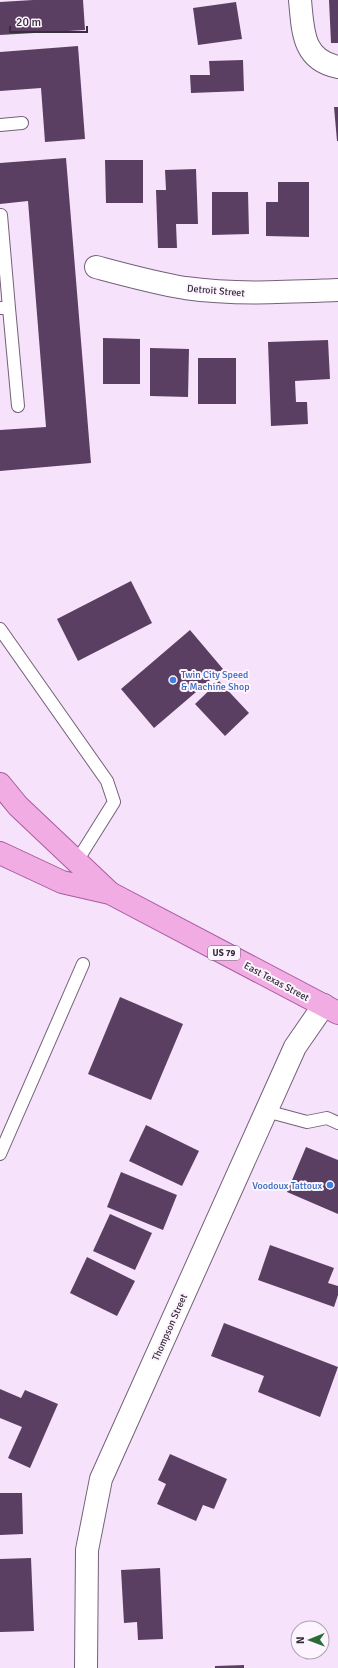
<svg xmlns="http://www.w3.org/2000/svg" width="338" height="1668" viewBox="0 0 338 1668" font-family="Signika,sans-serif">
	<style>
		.building { fill: #5b3f62 }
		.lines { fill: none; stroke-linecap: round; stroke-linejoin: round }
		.service-casing { stroke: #746178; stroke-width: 14 }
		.minor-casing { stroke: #746178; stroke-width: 24 }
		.primary-casing { stroke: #a95c9c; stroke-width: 24 }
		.service { stroke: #fff; stroke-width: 12 }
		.minor { stroke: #fff; stroke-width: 22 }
		.primary { stroke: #f1ace4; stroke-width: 22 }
		.shop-dot { fill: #3f7fe0; stroke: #fdf4ff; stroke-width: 1.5 }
		.labels { text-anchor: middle; stroke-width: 4; stroke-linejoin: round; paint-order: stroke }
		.shield { fill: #fdf4ff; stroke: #726974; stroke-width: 1 }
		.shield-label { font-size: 9px; font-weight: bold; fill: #362e38 }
		.street-label { font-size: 10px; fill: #362e38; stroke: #fdf4ff }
		.shop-label { font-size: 10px; fill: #366cbe; stroke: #fdf4ff; text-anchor: start }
	</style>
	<rect width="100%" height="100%" fill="#f7e2fc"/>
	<path class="building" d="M33,0H83L85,30L0,35V2Z
		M329,0H338V43H331Z
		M236,2L242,39L198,45L193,8Z
		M78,46L85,139L45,142L41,88L0,91V52Z
		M243,60L244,91L191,93L190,75H210L209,61Z
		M334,107H338V141H337Z
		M66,158L91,463L0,471V430L46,427L28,201L0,204V163Z
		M105,160H143V203H106Z
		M196,169L198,224H176L177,248H158L156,190H166L165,170Z
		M278,182H309V237L266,236V202H278Z
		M212,192H248L249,234L212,235Z
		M103,338L140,339V384H103Z
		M328,340L330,379L295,381L296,402H307L308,424L271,426L268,342Z
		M150,348L189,349L188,397L150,396Z
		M198,358H236V404H198Z
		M131,581L152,623L78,661L57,619Z
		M190,630L223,669L154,728L121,689Z
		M219,681L249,713L225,736L195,704Z
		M120,997L183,1024L151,1100L88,1074Z
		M146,1125L199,1151L182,1186L129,1161Z
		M306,1147L338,1160V1214L287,1192Z
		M121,1172L177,1195L163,1230L107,1207Z
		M110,1214L152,1233L135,1270L93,1251Z
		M270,1245L334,1268L328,1283L338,1286V1295L334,1307L258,1280Z
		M87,1257L135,1281L117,1316L70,1293Z
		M224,1323L338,1367L320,1417L258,1392L264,1376L211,1356Z
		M0,1389L21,1398L25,1390L58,1404L30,1468L8,1458L22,1427L0,1418Z
		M170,1454L227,1479L214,1509L203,1505L196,1521L157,1504L166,1484L158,1480Z
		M0,1493H22L23,1534L0,1535Z
		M31,1558L34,1631L0,1632V1559Z
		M160,1568L163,1639L138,1640L137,1622L124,1623L121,1570Z
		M244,1665V1668H215V1666Z"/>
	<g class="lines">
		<defs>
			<path id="service" d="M0,125L22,123
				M1,215L9,308
				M0,308H9L18,406
				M0,629L107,781L114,802L77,861
				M266,1111L307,1122L327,1118L338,1123
				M0,1154L83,964"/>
			<path id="minor" d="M300,0C303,30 302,60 338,67
				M96,267C126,275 155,283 185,288C236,295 287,292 338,290
				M86,1668L87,1550L101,1479L295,1047L324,1005"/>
			<path id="primary" d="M0,784L18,806L110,893
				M0,853L62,882L110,893L338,1013"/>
		</defs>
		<use href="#service" class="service-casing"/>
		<use href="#minor" class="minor-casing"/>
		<use href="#primary" class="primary-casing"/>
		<use href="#service" class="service"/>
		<use href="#minor" class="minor"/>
		<use href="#primary" class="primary"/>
	</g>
	<g class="shop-dot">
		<circle cx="173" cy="680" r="4"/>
		<circle cx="330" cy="1185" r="4"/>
	</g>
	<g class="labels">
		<rect class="shield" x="208" y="946" width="32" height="14" rx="3"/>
		<g class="shield-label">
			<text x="224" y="956">US 79</text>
		</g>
		<g class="street-label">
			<text transform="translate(216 290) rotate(5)" y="4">Detroit Street</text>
			<text transform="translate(277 981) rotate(28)" y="4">East Texas Street</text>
			<text transform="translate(169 1327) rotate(-66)" y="4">Thompson Street</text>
		</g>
		<g class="shop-label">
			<text x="181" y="678">Twin City Speed<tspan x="181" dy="12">&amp; Machine Shop</tspan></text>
			<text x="322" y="1189" text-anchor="end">Voodoux Tattoux</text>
		</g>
	</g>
	<g transform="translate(310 1640) rotate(269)"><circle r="19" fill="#fdf4ff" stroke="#ada5af"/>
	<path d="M0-3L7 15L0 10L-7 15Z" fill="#2a6c36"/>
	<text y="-6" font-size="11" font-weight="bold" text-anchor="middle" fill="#362e38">N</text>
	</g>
	<path d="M10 26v6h77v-6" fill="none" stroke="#362e38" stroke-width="2"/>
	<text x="16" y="26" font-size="12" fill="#362e38" stroke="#fdf4ff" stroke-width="3" paint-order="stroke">20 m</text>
</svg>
